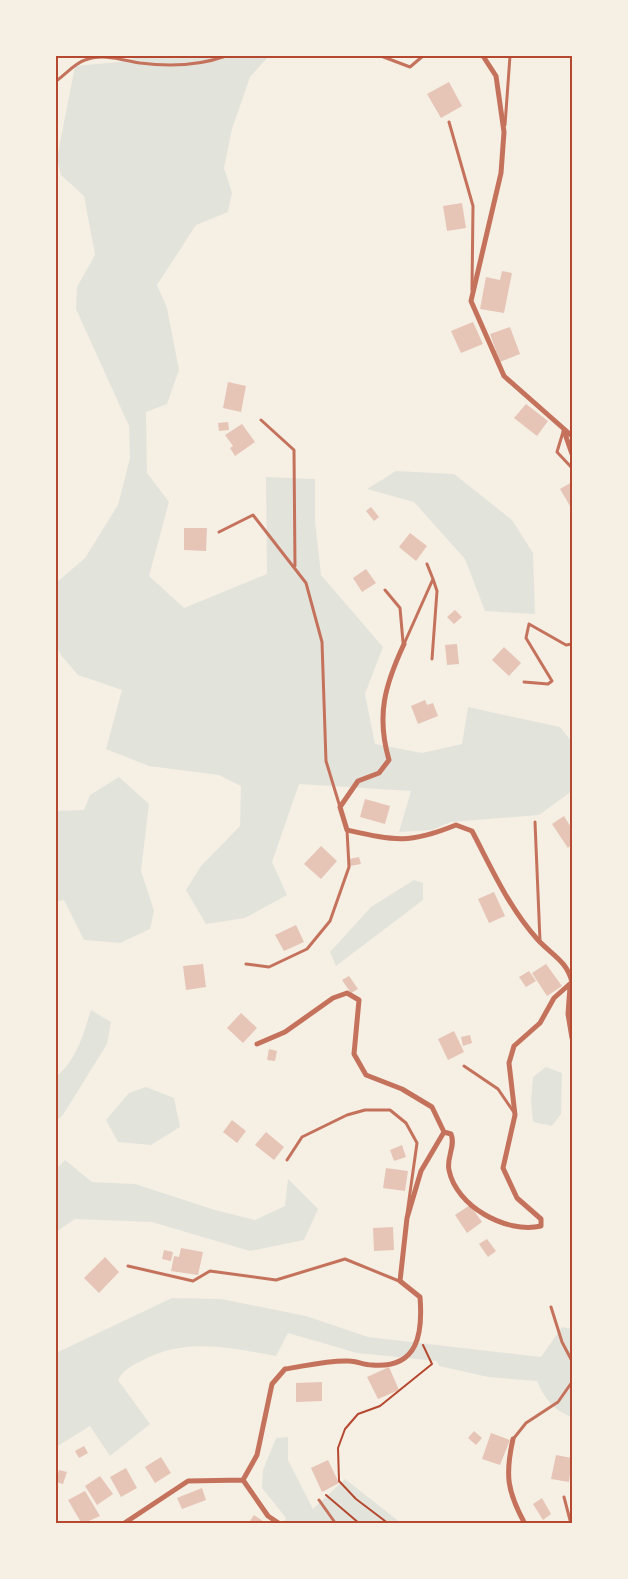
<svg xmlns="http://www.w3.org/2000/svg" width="628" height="1579" viewBox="0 0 628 1579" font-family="'Times New Roman',serif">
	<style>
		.green { fill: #e2e4dc }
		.building { fill: #e6c5b7 }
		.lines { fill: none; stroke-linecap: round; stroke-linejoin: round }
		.path { stroke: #b5482f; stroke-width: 2 }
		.service { stroke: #c5725c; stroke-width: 3 }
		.minor { stroke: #c5725c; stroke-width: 5 }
		.neatline { fill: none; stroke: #b5482f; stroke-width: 2 }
	</style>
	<rect width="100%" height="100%" fill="#f6efe4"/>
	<path class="green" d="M142,56H269L250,77L232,129L224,168L232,193L228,212L196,225L157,285L167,308L179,370L167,404L146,412L147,473L169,502L149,576L184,608L267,574L266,477L315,479V520L321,575L383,647L365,694L375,744L422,753L462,744L468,707L560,727L572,742V791L539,815L451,822L432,830L399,832L411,791L299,784L272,862L287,895L245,918L206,924L186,890L201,866L240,826L241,786L219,775L149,766L106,749L122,690L78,675L61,655L56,646V583L85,558L118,505L130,458L129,426L76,309L77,287L95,255L84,196L61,175L57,158L75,66L119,62Z
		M396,471L454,474L512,520L533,553L535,614L485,611L465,559L414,502L367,489Z
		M119,777L149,804L141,871L154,911L150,929L120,943L84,940L64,900L56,902V811L84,810L90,795Z
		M414,880L423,883V900L336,966L330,952L371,907Z
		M91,1010L111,1022L107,1044L63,1115L56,1121V1077C77,1059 83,1035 91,1010Z
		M546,1067L562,1073L561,1114L552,1126L533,1122L531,1102L533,1077Z
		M146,1087L174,1098L180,1127L151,1145L118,1142L106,1120L129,1093Z
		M65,1160L92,1182L135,1184L215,1210L255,1220L285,1206L288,1179L318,1209L304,1240L250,1251L152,1222L75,1219L56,1232V1169Z
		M172,1298L221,1299L306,1316L368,1337L541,1357L562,1327L572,1329V1417C553,1410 545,1399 537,1381L488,1377L439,1366L437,1361L357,1353L288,1333L276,1356C230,1348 186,1337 143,1360C132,1366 124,1369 118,1380L150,1424L110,1456L90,1426L56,1447V1353Z
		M288,1437V1460L313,1509L345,1479L401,1523H283L286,1518L262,1488L263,1470L276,1438Z"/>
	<path class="building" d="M449,82L462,106L441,118L427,94Z
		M462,203L466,228L447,231L443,206Z
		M502,271L512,273L504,313L480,309L486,277L500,280Z
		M473,322L483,344L461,353L451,331Z
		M510,327L520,354L500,362L490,334Z
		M228,382L246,386L241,412L223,408Z
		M526,404L548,421L537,436L514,418Z
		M228,422L229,430L219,431L218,423Z
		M242,424L255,442L235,456L230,448L233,446L225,435Z
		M572,482V505L570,506L560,489Z
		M371,507L379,517L374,521L366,511Z
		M184,528H207L206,551L184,550Z
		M410,533L427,546L416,561L399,547Z
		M366,569L376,583L362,592L353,578Z
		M455,610L462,617L454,624L447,617Z
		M457,644L459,664L447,665L445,645Z
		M504,647L521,663L509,676L492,660Z
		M425,700L427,705L433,703L438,716L418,724L411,706Z
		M365,799L390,806L385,824L360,817Z
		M564,816L572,829V844L568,848L552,824Z
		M321,846L337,861L321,879L304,864Z
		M359,857L361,864L350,866L349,859Z
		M494,892L505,916L489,923L478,899Z
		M296,925L304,942L284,951L275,935Z
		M203,964L206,987L186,990L183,966Z
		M546,964L562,986L547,996L532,973Z
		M529,971L536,981L526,987L519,977Z
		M349,976L358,989L351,993L342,980Z
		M241,1013L257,1028L243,1043L227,1028Z
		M454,1031L464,1052L448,1060L438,1039Z
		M470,1035L472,1043L463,1046L461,1037Z
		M269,1049L277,1051L275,1061L267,1060Z
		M232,1120L246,1131L237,1143L223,1132Z
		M266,1132L284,1147L274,1160L255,1145Z
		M402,1145L406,1157L394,1161L390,1150Z
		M386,1168L408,1171L405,1191L383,1188Z
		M470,1205L482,1222L467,1233L455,1215Z
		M393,1227L394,1250L374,1251L373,1228Z
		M487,1239L496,1251L488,1257L479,1244Z
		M181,1248L203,1252L198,1275L171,1271L174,1256L179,1257Z
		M164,1250L173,1252L171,1261L162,1259Z
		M105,1257L119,1272L99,1293L84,1278Z
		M389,1367L399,1390L378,1399L367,1377Z
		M322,1382V1401L296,1402V1383Z
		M474,1431L482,1438L476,1445L468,1438Z
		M491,1433L510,1440L500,1465L482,1459Z
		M84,1446L88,1453L79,1458L75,1451Z
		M556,1455L572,1458L569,1482L551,1479Z
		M161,1457L171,1473L155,1483L145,1467Z
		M328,1460L339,1483L322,1492L311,1468Z
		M126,1468L137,1488L121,1497L110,1477Z
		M59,1470L67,1472L63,1484L56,1482Z
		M100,1476L113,1494L97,1505L85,1486Z
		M202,1488L206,1500L182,1509L177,1498Z
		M85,1491L100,1516L82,1524L68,1500Z
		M542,1498L551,1514L543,1520L533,1504Z
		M254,1515L267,1524H248Z"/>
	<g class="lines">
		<path class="path" d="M326,1495L360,1524
			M389,1524L356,1499L339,1481L338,1448L345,1429L358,1414L380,1406L432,1364L423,1345"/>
		<path class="service" d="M381,56L410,67L423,56
			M56,81C65,75 75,63 85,60C103,53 122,60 140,63C170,67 198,66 226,56
			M449,122L473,206L472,290
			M505,125L510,56
			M261,420L294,450L295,566
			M563,432L557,452L572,468
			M219,532L253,515L306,583L322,642L326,761L340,807
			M427,564L433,579
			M385,590L400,608L403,642
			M404,644L433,579L437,591L432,659
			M524,682L548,684L552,681L526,638L529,624L566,645L572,644
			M535,822L540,941
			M246,964L269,967L307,949L330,921L349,867L347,830
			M464,1066L498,1089L513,1111
			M287,1160L302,1137L347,1115L365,1110H390L406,1123L417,1143L407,1214
			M128,1266L193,1281L210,1271L276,1280L345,1259L399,1281
			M551,1307L562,1342L572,1361
			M514,1438L526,1423L558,1402L572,1382
			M564,1497L571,1524
			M319,1500L336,1524"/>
		<path class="minor" d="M483,56L496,76L504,132L501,173L471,301L504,376L572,436
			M564,431L572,454
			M570,987L568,1014L572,1038
			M257,1044L285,1032L333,998L347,993L359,1000L354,1054L366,1075L402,1089L432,1107L444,1132
			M513,1439C505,1475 507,1491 525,1524
			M243,1480L268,1516L280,1524
			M123,1524L188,1481L243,1480L257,1455L272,1384L285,1369C305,1366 328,1360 349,1361C356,1361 364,1365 372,1365C418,1369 423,1334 420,1297L400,1281L407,1218L421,1171L444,1132L451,1134C456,1146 446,1158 449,1170C456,1206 506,1234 541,1226V1219L517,1198L503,1168L515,1115L509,1063L514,1046L540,1023L554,998L572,982C567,961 552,955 538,940C509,908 492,869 472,831L456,825C409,844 396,841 347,830L340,807L358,781L379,773L389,760C376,715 385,685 404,644"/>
	</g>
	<rect width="628" height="1579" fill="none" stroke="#f6efe4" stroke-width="114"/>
	<rect x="57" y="57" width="514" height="1465" class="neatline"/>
</svg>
